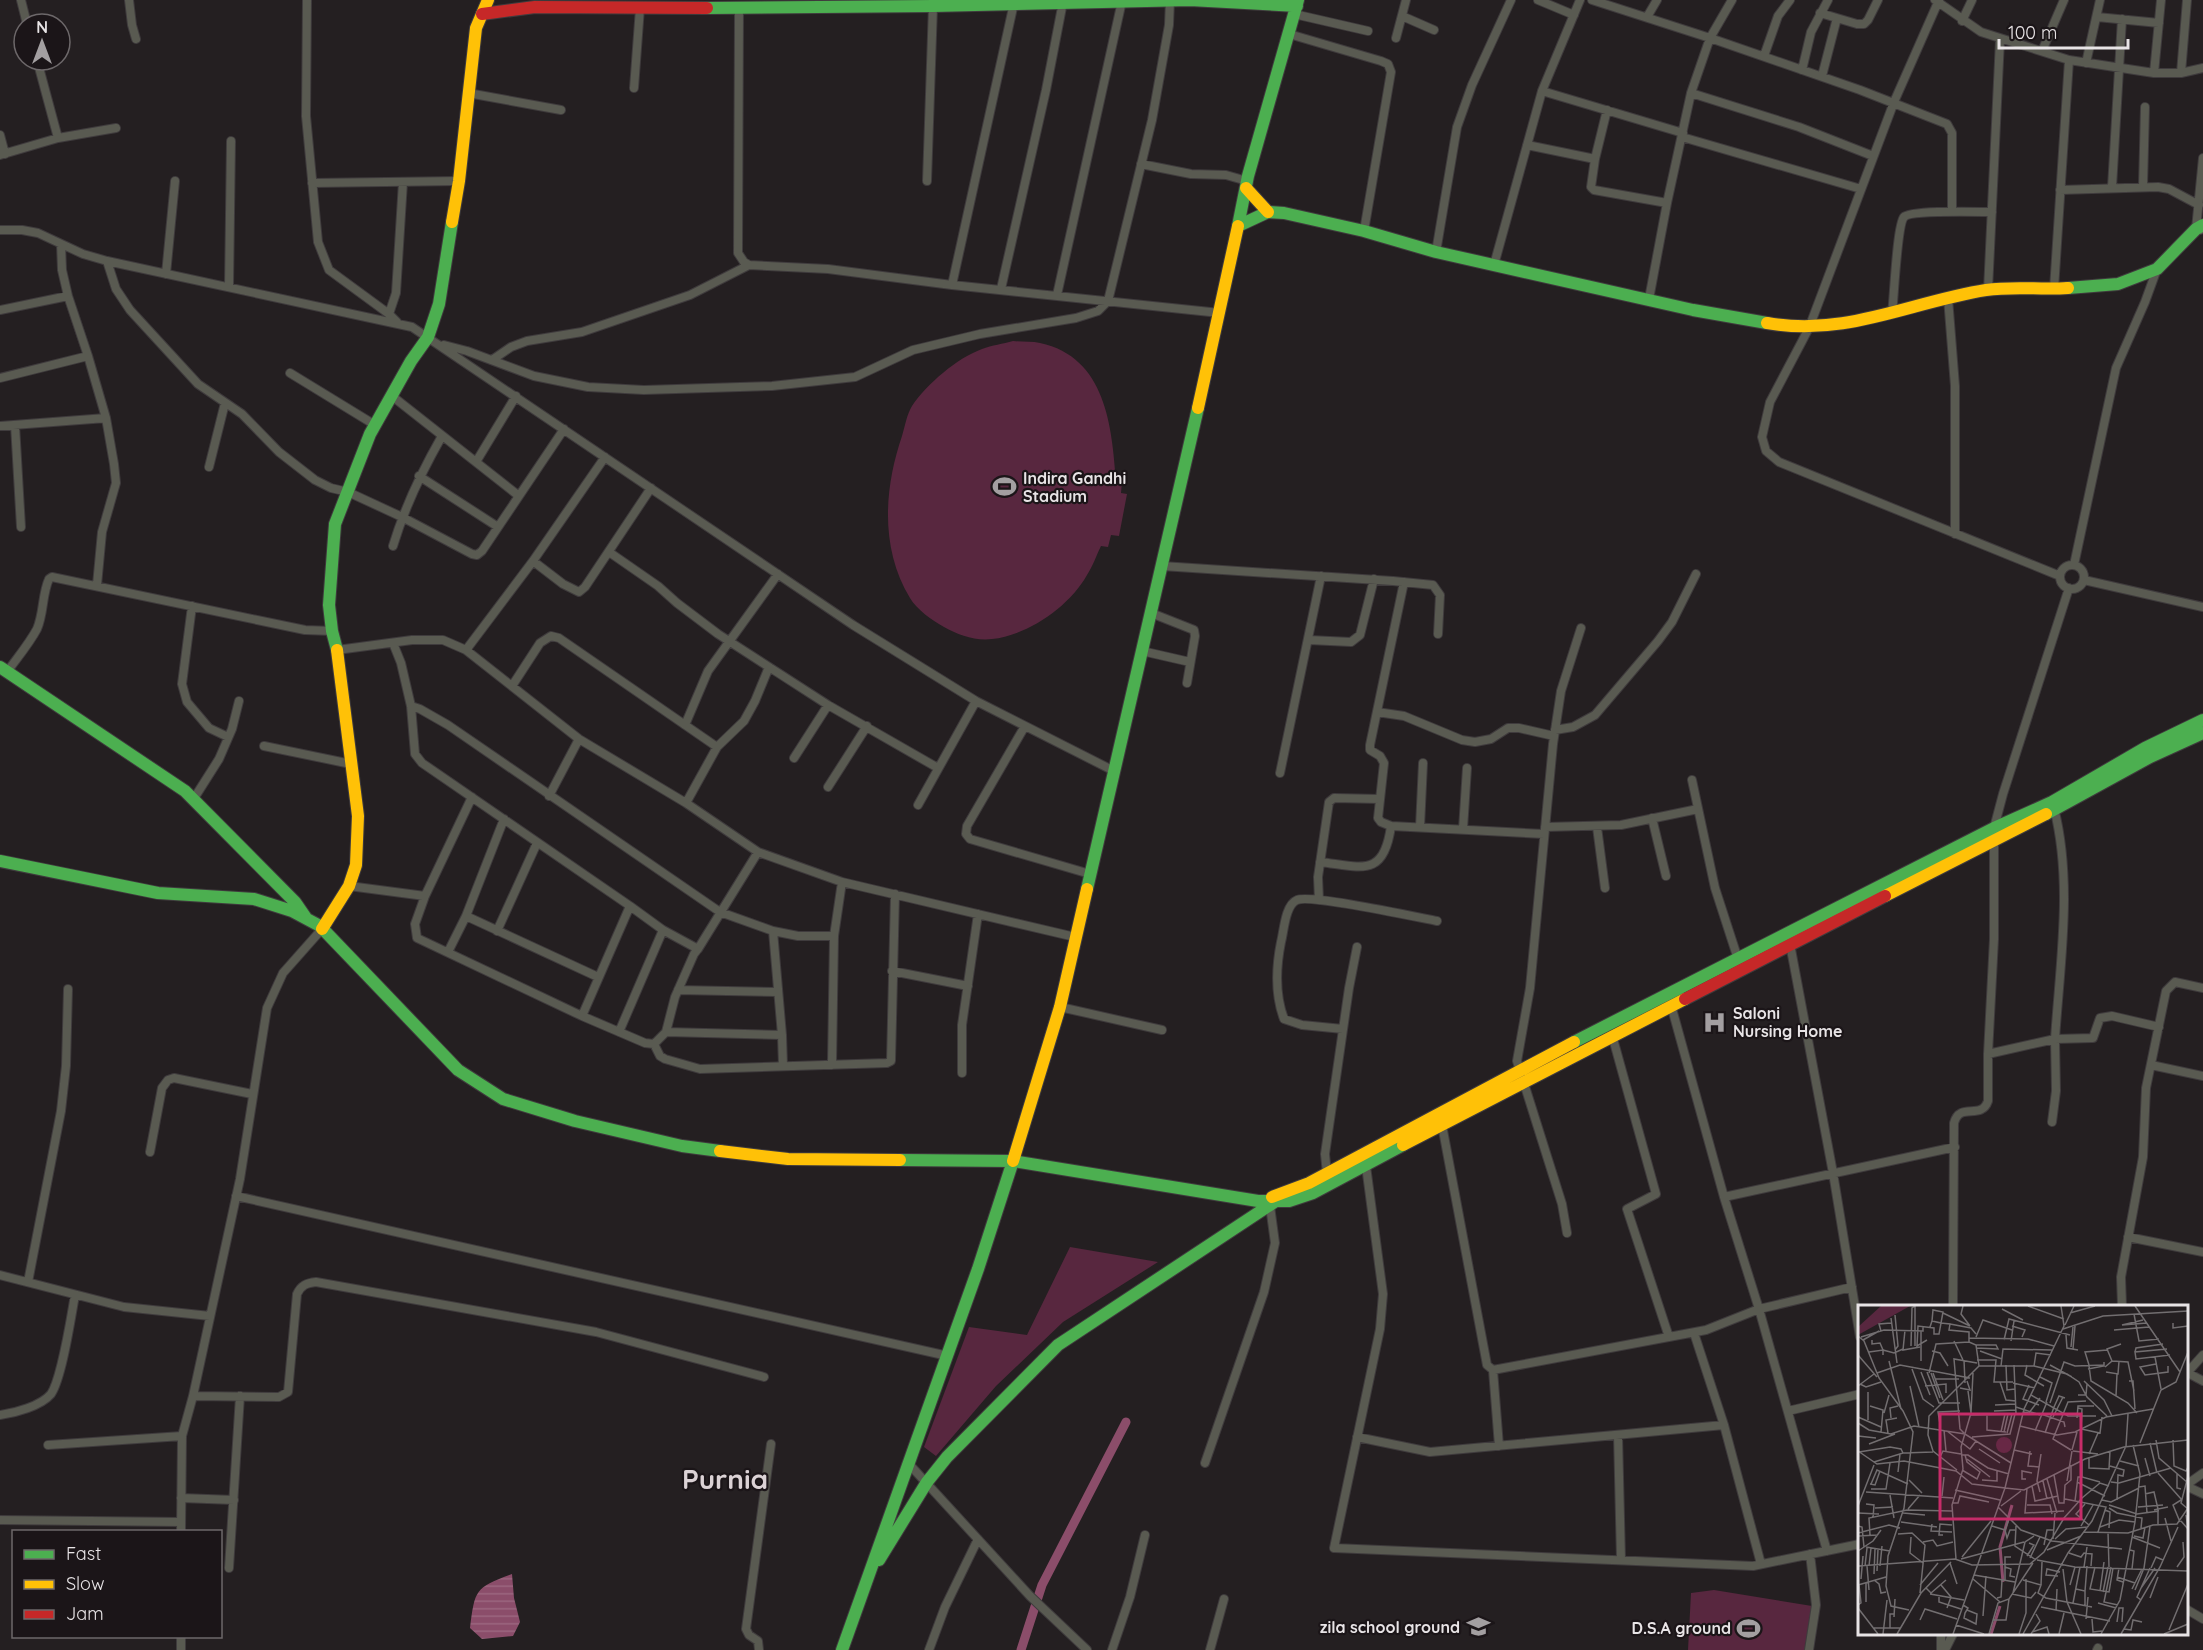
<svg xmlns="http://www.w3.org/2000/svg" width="2203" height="1650" viewBox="0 0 2203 1650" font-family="Quicksand,sans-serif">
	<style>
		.green { fill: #58273f }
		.water { fill: url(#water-rules) }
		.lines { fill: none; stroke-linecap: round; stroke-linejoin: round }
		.canal { stroke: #8b4d6a; stroke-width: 9 }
		.street-casing { stroke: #3f3b3d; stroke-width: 10 }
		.fast-casing { stroke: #3f3b3d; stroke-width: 14 }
		.slow-casing { stroke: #3f3b3d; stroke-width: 14 }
		.jam-casing { stroke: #3f3b3d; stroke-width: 14 }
		.street { stroke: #595a51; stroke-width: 8 }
		.fast { stroke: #4caf50; stroke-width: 12 }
		.slow { stroke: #ffc107; stroke-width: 12 }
		.jam { stroke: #c62828; stroke-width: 12 }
		.labels { text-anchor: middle; stroke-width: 4.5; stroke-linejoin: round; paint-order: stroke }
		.poi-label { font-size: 16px; font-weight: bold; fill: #e8e4e6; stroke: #1b1518; text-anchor: start }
		.town-label { font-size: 28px; font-weight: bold; fill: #dbd2d5; stroke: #1b1518 }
		.inset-river { fill: none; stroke: #8b4d6a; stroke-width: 3 }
		.inset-road { fill: none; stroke: #726e70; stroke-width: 1.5 }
		.view { fill: #c62c69; fill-opacity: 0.15; stroke: #c62c69; stroke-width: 3 }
		.inset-edge { fill: none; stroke: #e8e4e6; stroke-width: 3 }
	</style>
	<defs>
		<pattern id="water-rules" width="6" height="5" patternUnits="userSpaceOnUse" patternTransform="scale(1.5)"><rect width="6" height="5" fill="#8b4d6a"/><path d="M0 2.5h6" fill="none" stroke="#9b667f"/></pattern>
	</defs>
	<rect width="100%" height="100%" fill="#241f21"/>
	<path class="green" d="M1013,341C1022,342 1032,341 1040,343C1106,357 1112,427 1116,481H1122L1121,493L1127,494L1119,536L1111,535L1108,547L1101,546C1096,556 1093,566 1087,575C1069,607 1028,635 992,639C975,641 958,635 944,627C932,620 917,610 910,598C880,548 884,489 902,436C905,426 907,414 912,406C927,384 957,358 982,349C992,345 1003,344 1013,341Z
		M1070,1247L1158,1262L1063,1322L996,1386L936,1456L924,1447L969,1327L1027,1335Z
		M1714,1590L1812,1606L1805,1650H1688L1691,1593Z"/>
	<path class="water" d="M512,1574L514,1598L520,1622L513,1636L482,1639L470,1628C475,1589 475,1588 512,1574Z"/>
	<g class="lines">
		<path class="canal" d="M1021,1650L1042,1585L1126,1422"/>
		<defs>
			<path id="street" d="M21,0L27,24
				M129,0L132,25L136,39
				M307,0L306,116L318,242L329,270L389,314L397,322
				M1538,0L1574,15
				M1592,0L1710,38L1860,90L1947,124L1952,133V212
				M1935,0L1981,32L2069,60L2154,73H2181L2203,68
				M1939,0L1894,102L1809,328L1770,402L1762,437L1766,451L1779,462L2060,576
				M739,8L738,253L744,262L749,265L828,269L952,285L1220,313
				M1820,13L1857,24H1864L1868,20L1878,0
				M1294,14L1368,31
				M1402,16L1434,30
				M1647,17L1657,0
				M2097,17L2159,23
				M1962,21L1972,0
				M1289,34L1381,61L1388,64L1391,72L1364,231
				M1396,38L1406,0
				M2042,51L2064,0
				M1764,56L1778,16L1790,0
				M37,60L58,138
				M2086,63L2100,0
				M1802,70L1811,32L1828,0
				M2154,73L2161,0
				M2181,73L2187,0
				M1822,76L1837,18
				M634,88L640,8
				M1542,91L1683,133
				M468,93L561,110
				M1691,93L1799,127L1873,156
				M1607,110L1595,159L1591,187L1594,190L1667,203
				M0,135L5,154
				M1682,137L1861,189
				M1527,145L1595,159
				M0,155L58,138L116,128
				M1141,164L1191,174L1226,175L1247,181
				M927,181L933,6
				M312,183L459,181
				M2112,187L2122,19
				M2143,187L2145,107
				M2060,190L2158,187L2169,189L2199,205
				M0,230H22L38,233L83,254L107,261L412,327L853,625L976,701L1114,771
				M2200,230L2196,229L2203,158
				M61,244L62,270L68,296L88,356L106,418L114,464L116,483L102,532L97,585
				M1436,252L1457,127L1472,85L1511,0
				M107,261L116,289L130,310L198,384L242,414L279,452L315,480L331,488L348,492L402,517L472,554L477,555L482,551L564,429
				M1494,265L1542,91L1580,0
				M166,274L175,181
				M952,285L1014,3
				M229,287L231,141
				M1001,289L1046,90L1063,2
				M2054,289L2069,60
				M1988,290L2000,40
				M1057,295L1122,1
				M1948,298L1955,386V534
				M1649,299L1667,203L1691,93L1710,38L1732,0
				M0,310L68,296
				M389,314L396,293L403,182
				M1892,314C1894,298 1897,225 1904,217C1910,210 1979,212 1992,212
				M444,345L467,351L534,376L588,387L644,390L772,386L855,377L913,350L980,334L1076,318L1098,311L1108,301L1152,120L1169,25L1170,0
				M492,360L511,347L527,341L582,332L690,295L749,265
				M290,373L375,425
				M0,378L88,356
				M392,396L519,496
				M15,425L21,527
				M0,426L106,418
				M476,462L516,396
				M209,467L225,403
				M419,476L498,527
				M393,546C405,506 422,471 442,436
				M609,552L658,586L677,603L718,634L828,705L938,768
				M533,561L563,584L579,592L585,587L651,488
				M2074,565L2116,368L2145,302L2157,269
				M2060 577a12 12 0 1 1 24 0a12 12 0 1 1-24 0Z
				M1162,566L1393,581L1433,585L1440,595L1438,634
				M2084,580L2203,607
				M1404,582L1370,745V750L1380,756L1384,763L1378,818L1381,822L1391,826L1544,834
				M192,606L182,684L187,702L209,728L228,737
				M1151,613L1194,630L1195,636L1187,683
				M1309,640L1351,642L1360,635L1374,579
				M393,643L401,663L411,706L415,754L422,763L630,906L582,1016L417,938L415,924L425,896L472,797
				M337,650L412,640H443L466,650L579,739L686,803L758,852L842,882L1075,937
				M466,650L533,561L605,457
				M1142,651L1190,662
				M7,672C17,658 29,644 37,629C44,613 42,594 49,579L52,577L305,630L332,631
				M512,686L540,643L551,636L559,638L717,747
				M411,706L420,709L448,725L720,912L773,931L782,1035L666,1032L675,997L694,954L698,949L758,852
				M1377,712L1404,716L1462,740L1475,742L1491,739L1508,728H1519L1554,736
				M685,725L708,671L778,574
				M1025,726L967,826L966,834L970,839L1090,874
				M1555,730L1573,727L1595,715L1658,641L1672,622L1696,574
				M264,746L351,764
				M794,758L828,705
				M1280,773L1321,576
				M1692,780L1715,888L1738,959
				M828,787L867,726
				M549,796L579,739
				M193,800L219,759L232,729L239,701
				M686,803L717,747L744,721L755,701L769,667
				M918,805L976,701
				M1652,818L1666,876
				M1420,827L1423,763
				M1545,827L1621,825L1698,809
				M1597,827L1605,888
				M1463,829L1467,768
				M1320,862C1362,867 1384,878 1391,826
				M349,886L425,896
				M1319,900L1318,877L1329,802L1334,798L1380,799
				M630,906L663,930L698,949
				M466,916L504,819
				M497,931L537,843
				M773,931L798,936H834L832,1065
				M834,936L842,882
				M1790,944L1833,1173L1860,1337
				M448,952L466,916L598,977
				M892,971L968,986
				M678,990L777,992
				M1671,1005L1724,1197L1759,1309L1827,1551
				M1060,1007L1162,1030
				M582,1016L645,1043L654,1044L666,1032
				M1343,1029L1302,1025L1284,1019C1275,995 1276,967 1281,942C1284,931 1285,905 1297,900C1310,894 1416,917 1437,921
				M619,1032L663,930
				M782,1035L783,1066
				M1612,1035L1656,1194L1627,1209L1669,1337
				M654,1044L660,1056L665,1059L700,1069L887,1063L891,1061L895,894
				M1988,1054L1994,939V828L2003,794L2069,588
				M2151,1065L2203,1076
				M962,1073V1025L978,914
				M2052,1122L2056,1091L2055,1039L2093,1038L2100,1018L2112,1016L2159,1027
				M1442,1125L1487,1365L1493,1370L1706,1330L1759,1309L1852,1287
				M150,1152L162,1088L168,1080L174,1078L252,1094
				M1366,1166L1383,1294L1380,1329L1334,1548L1753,1566L1860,1544
				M1327,1174L1325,1154L1349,988L1357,947
				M236,1196L948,1356
				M1724,1197L1955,1147
				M1567,1233L1562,1204L1517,1061L1530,988L1553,744L1561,691L1581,628
				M2128,1237L2203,1252
				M0,1275L124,1307L210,1316
				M28,1282L61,1111L66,1066L68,989
				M1953,1306L1954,1123C1960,1101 1981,1121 1988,1101V1054L2055,1039C2060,963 2073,883 2054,808
				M2122,1306L2121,1277L2143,1157L2146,1088L2166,991L2175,982L2203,988
				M1694,1333L1724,1425
				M1493,1370L1499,1446
				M2186,1372L2203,1381
				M2186,1374L2203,1355
				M193,1396L279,1397L288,1392L297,1294C301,1285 307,1283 316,1282L596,1332L764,1377
				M1788,1411L1860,1394
				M0,1415C15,1413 41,1406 51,1394C62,1378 71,1317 75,1295
				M1618,1435L1621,1560
				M1357,1437L1430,1452L1724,1425L1761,1564
				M48,1445L182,1436
				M1205,1463L1264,1292L1275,1243L1270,1206
				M909,1464L1030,1596L1087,1650
				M2186,1485L2203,1473
				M2186,1486L2203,1494
				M181,1498L234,1500
				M0,1520L181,1522
				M181,1532L182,1436L193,1396L240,1179L267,1008L283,973L322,929
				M229,1568L240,1396
				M2186,1609L2203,1619
				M1941,1634V1650
				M181,1650V1636
				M759,1650L758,1641L749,1635L746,1629L771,1444
				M929,1650L945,1607L978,1539
				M1112,1650L1130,1597L1145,1535
				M1210,1650L1224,1599
				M1809,1650L1816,1605L1810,1554
				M1945,1650L1953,1634
				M2097,1650L2098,1648"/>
			<path id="fast" d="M707,8L933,6L1190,0L1297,6
				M1238,226L1268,212L1284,213L1364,231L1436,252L1693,310L1767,323
				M1238,226L1248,176L1298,0
				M2068,288L2118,284L2157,269L2196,229L2203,225
				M337,650L332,631L329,605L335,524L370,434L411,361L428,337L439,304L452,222
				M0,667L185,791L295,902L306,918
				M2046,814L2150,757L2203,733
				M0,861L158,893L254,899L292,911L320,926L458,1070L503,1099L575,1121L682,1146L720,1151
				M1087,889L1198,408
				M1574,1042L1994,828L2052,802L2145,748L2203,720
				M1013,1161L1258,1201H1289L1313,1193L1403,1145
				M879,1560L927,1482L947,1457L1058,1345L1279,1199
				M842,1650L978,1269L1013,1161L900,1160"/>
			<path id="slow" d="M1246,188L1268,212
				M452,222L459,181L476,28L488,0
				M1767,323C1846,337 1910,302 1986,290C2014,286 2041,290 2068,288
				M1198,408L1238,226
				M1885,896L2046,814
				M322,929L349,886L356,865L358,816L337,650
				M1403,1145L1685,999
				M720,1151L788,1159L900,1160
				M1013,1161L1060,1007L1087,889
				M1272,1197L1309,1183L1574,1042"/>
			<path id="jam" d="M482,14L535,7L707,8
				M1685,999L1885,896"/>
		</defs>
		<use href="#street" class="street-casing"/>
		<use href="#fast" class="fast-casing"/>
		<use href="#slow" class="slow-casing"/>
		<use href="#jam" class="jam-casing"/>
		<use href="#street" class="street"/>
		<use href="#fast" class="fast"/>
		<use href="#slow" class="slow"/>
		<use href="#jam" class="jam"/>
	</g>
	<defs>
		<symbol id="stadium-bare" viewBox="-9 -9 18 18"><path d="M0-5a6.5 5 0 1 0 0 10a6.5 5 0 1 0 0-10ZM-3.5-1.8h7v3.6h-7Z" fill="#a39fa1" stroke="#1b1518" stroke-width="2.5" paint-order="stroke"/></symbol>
		<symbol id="hospital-bare" viewBox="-9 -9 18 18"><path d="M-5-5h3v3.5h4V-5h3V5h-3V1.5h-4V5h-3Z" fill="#a39fa1" stroke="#1b1518" stroke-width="2.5" paint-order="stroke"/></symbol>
		<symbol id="school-bare" viewBox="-9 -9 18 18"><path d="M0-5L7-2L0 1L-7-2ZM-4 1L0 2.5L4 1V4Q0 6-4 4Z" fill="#a39fa1" stroke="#1b1518" stroke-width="2.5" paint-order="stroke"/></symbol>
	</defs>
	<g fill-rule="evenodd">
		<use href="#stadium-bare" x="988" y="470" width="33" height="33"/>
		<use href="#hospital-bare" x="1698" y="1006" width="33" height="33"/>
		<use href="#school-bare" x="1462" y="1610" width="33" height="33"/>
		<use href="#stadium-bare" x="1732" y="1612" width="33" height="33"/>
	</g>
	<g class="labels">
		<g class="poi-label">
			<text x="1023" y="484">Indira Gandhi<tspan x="1023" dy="18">Stadium</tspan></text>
			<text x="1733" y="1019">Saloni<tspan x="1733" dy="18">Nursing Home</tspan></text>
			<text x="1460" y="1633" text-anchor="end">zila school ground</text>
			<text x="1731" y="1634" text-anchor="end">D.S.A ground</text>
		</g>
		<g class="town-label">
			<text x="725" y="1489">Purnia</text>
		</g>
	</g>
	<g transform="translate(1858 1305)">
		<rect width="330" height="330" fill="#241f21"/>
		<path d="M138 140a8 8 0 1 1 16 0a8 8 0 1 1-16 0Z" fill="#58273f"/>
		<path d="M23,1H52L0,30V22Z" fill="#58273f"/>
		<path class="inset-river" d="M145,277L142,242L154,200M133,329L142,301"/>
		<path class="inset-road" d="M105,1L103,9L112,21M170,1L206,14M277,1L322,67M144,4L165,15M85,8L112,21M212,8L237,1M276,9L281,36L301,34M33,13L39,58M285,15L264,20L289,18M315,18V23L330,21M92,19L113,23L118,29M207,20L216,1M154,21L167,25L164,32M72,22L74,16L83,18L85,7L75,5L74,16M205,24L245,11L330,6M47,25L45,45L62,42M256,25L291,22M23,26L21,19L33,18M208,30L209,43L220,45M0,31L6,36L21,73L45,106L55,127L46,203L30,251L28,281L33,301L51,305M3,32L26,25L65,26V21M118,32L125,15L154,25M111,33L170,34L196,41M5,35L21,26M14,35V39L22,38L25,45M69,35L59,41L60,21L76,23V29H81L83,18L92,19L91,25L111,27V37L118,40L121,61M146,35L151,14L212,30M96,36L105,55M153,36L156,16M118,40H138L140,44L118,43M53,41L54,3L57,1M57,41V1M213,42L215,22M215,44L217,21M309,44L277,47L278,54L312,50M25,45L36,48L45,44M37,45L40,41L37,10M74,46L82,48L90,61M122,46L144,54M11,47L25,45V50M277,47L278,43L305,39M0,50L19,72M297,52L303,84M106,55L107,78M119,55H138L136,77H155M31,56L43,104M63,56V26M254,56L270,57L276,86M298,59L282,62L287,70L310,67V61M148,60L149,85L157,84M156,60L158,109M169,60L167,70L186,81M192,60L214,72M231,60L227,47L249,45M143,61L145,44L194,45M176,61L178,48L193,50M231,61L233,76L270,98L279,108M247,62L254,56L249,44L263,39M54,64L65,94L76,102M230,64L246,61V57M63,67L72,90M69,67L81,98H102M248,67L260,69L261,56M19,68L42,60L112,73M71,68L78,39L111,37M73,68L82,93M75,68L85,95M182,72L194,78L188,97M77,74H101M226,76L246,95L254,111M271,76H275L277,104M142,77L148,95L158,96M155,78L177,83M2,79L8,82L23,77M171,80L165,94L181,100M0,81L16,69M52,81L61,122M67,81L88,79V88M102,83L112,85L109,76M110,86L113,108M10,87V115M173,90L210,111H238M220,90H228L229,79M258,91L259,69M192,98L206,57L217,61L246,60M137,100L157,99M12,101L25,105L23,127M158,102L182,110M196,102L201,91L207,93M220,103L224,104L223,124L242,128L244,112M136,106L158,105M165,107L171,108L182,93M26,108L31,90M129,109V125L148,127M183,109L206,117L207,122M113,110L165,109M0,112L23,122M195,112L205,92M33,113L32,103L40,101M219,113L220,101H236M0,118L11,125L33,129L56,121L107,129L153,158M82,119L80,107L102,106M162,121L199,130L217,127L248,112L295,104M86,125L88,146M89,126L112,144L118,136M177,126L189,97M143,127L147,109M146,127L150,109M30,128L28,115L39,113M106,128L102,124L96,54L119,58M149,128L154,109M187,128L196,102M0,131L18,133M114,132L152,129L157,109M298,135L301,153L330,178M315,135L316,161L328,166L330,162M282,138L303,85L318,77L330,47M292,138L299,168M11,139L37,129M268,141L270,109M121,144L142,158M156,145L174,149M213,145L195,134L210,97L228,96M214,145L219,127M0,146L19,159L46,156L98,166L114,179L147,183L95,329M172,146L170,161L181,162M215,146L240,149M1,147L32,142L43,144L45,148M231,149L240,128M103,150H110L130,163L151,169M82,152L85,146L103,149M231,152V163L251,164L252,146M287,153L292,171M109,154L132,172M224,155V172L242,177M262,156L281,161M16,157L45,148L75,147M252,161L266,165L265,171L260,170L259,195M99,165L75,146L70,130L71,111L121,61H176L209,69L221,77L229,92L249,111M104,165L119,174L122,167L109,157L107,150M40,167L42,149M300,168L324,195M319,169V183L323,184M196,170L201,198H206L207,180L213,175V160M168,174H164V166L174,168M189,174L199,208M51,175L64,188M124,175L139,176V166M185,176L189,194M209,176L214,146M219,177L247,191M253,177L261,178L313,163M12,179L17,180L22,166M13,179L19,165L50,179M174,181L177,196L200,191M281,182L287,181L289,208M147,183L166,104L206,21L203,1M147,183L166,185L227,154L266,142L330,135M169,183L167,208L206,206M13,184H28L32,158M97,185L142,195M8,187L95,193M182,187L179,176L183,149M287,189L296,187L300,204L296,205M32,190L36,213M84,191L86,172M207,194L248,202L240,227M244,195L253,197L281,183M217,196L220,172H224M94,198H100L102,191L131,197M8,199L16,200L15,213M227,199L218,209L231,220M169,200H192L194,209M251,200L279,209L301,206M0,201L16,160M143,201L163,186M140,202L163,225L194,236L264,244M280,202L305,200M17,203L35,202M251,203L259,208L284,213L283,223M50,204L62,190M330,204L323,198L330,171M247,205L252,207L251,223M0,208L21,209M45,208L67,210M307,213L313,236M323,216L330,224L328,210M43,217L79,222M322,217L315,200L323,195M74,219L73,226L94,227M300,219V204L310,202M0,221L4,222L6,242M134,221L147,225L151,214M158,221L157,241L178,255M223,221L235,200M242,222L261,215L277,217M147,225L149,233L152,225H157M226,227L270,228L295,220L319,219L330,203M250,227L251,262M0,228L31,220L42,223M40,229L54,228L67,240L62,288M12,230L11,213L49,205L94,206M85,230H81L82,219L94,220M0,231L20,230M276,231L285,233L287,222M53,232L52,248L65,258M274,232L302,243M195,234L197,208M197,234L208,224L230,222M65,237L75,235L79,241L95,237M186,240L189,225H196M8,242L32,246M189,245L223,231M272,245L276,246L274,264M0,246L15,236L23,225M211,248L223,252L226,248L234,249L233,261M169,251L176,240L171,238M104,252L133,216M172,253L182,232M98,254L94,200L105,164L103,142L113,108L115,68M103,254L166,237M179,255L217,262L330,266M92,258L99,279M0,261L97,254L114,260L172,259L186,247L206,213L224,193L242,178L251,181M7,261L9,243M9,261L11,285M11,261L13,243M22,261L24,241M147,262L153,264L152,271L157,272M226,262L229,242M237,262L232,284L251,287L255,263M253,262L246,297L260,300M319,262L326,252L325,237M261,263L259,275L265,277M293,263L298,252L305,255M205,264L209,297L223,329M19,266L20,244M16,269L17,244M116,270L157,277M200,271L188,270L189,264L202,267M259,272L277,278M3,274L5,251M115,274L142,297M16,275L21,279L23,288L28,287M165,275L183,280L180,288L188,293L234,302M147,276V252H153M0,280L28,272M62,280L80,258M83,280L93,292L89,303M183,280L184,257M212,280L217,262M68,283L73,288L88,275M283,283L297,263M218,284L227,286V301M274,284L284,264M277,285L286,263L292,221M227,286L229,261M242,286L246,257M245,287L250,262M155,288L167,237L176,231M72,289L106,295M154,289L173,293L178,287M81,292V297L103,304M139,293L143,292L144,275M292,293L300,272M283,295L279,292L292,263M8,297V277M215,298L222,262M240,298L258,303M0,300L3,298L1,280M105,300L110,303L107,308L106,313L118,319L119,309L109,305M183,302L252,316M0,303L20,329M198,306L199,284M125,311L128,271M36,312L37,294M228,314L230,292M234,314L235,327L244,326M62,315L67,304L99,314M135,315H148L151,294M259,317L261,303H265L264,317M98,320L126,329M16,323H43M32,323V309H36M266,324L273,325L275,315L284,317M311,325L330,279M174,327L189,322L191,329M25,329L29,295M39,329L63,288L93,257M131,329L140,298L151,294L175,258M161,329L168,308V274M165,329L210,248L234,216L268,141M173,329L182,316L178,309M201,329L206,308M243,329L262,295L277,217L282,169L275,140M263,329L302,262L320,222M306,329L330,319"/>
		<path class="view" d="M82,109H223V214H82Z"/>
		<rect width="330" height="330" class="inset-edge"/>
	</g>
	<rect x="12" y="1530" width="210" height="108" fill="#1b1518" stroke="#6d686a" stroke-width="1.5"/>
	<rect x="24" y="1550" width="30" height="9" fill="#4caf50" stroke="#6d686a" stroke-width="1.5"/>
	<text x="66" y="1560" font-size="18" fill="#e8e4e6">Fast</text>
	<rect x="24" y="1580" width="30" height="9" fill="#ffc107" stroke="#6d686a" stroke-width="1.5"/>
	<text x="66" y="1590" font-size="18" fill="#e8e4e6">Slow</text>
	<rect x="24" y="1610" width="30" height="9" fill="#c62828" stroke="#6d686a" stroke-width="1.5"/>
	<text x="66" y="1620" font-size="18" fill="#e8e4e6">Jam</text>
	<g transform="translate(42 42)"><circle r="28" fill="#1b1518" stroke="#6d686a" stroke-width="1.5"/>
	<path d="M0-4.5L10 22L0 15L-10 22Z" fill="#a39fa1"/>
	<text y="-9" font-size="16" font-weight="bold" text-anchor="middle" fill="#e8e4e6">N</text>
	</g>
	<path d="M1999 39v9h129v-9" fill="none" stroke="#e8e4e6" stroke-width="3"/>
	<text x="2008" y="39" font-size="18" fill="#e8e4e6" stroke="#1b1518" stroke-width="4.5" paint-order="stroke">100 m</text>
</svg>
